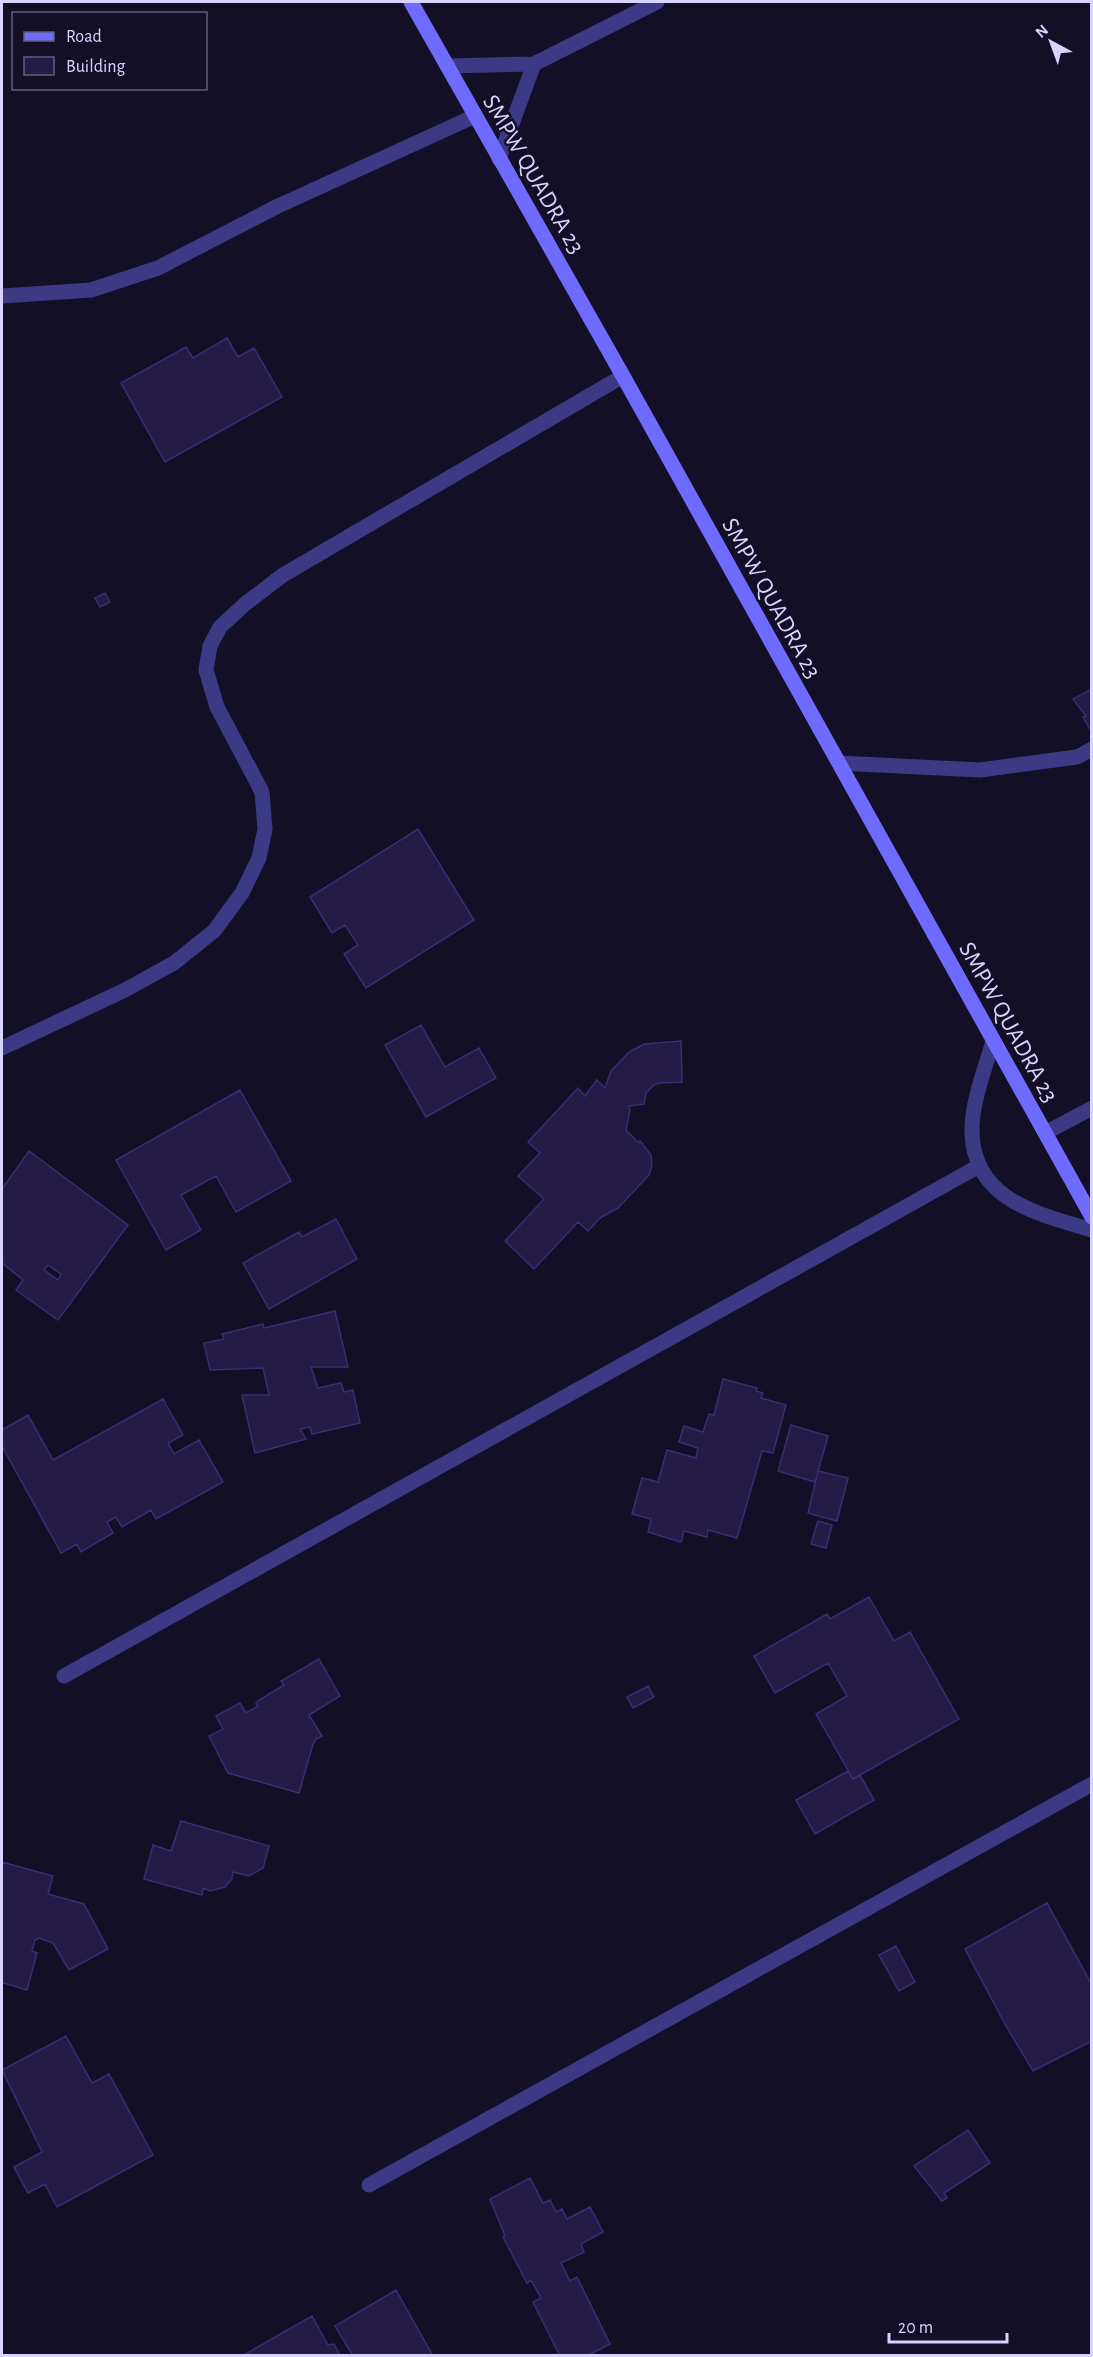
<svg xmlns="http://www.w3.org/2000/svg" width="1093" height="2357" viewBox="0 0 1093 2357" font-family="'Alegreya Sans',sans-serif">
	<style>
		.building { fill: #241b47; stroke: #3b2d73; stroke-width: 1.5; fill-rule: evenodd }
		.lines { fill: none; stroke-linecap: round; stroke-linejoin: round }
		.street { stroke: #3d3a85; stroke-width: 15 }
		.secondary { stroke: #6f6bff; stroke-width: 15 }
		.labels { text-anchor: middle; stroke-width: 5; stroke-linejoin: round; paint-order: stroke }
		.street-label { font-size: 24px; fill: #d9d4ff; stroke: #130f26 }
	</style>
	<rect width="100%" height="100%" fill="#130f26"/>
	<path class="building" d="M227,338L238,357L254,348L282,397L165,462L121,383L186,347L193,358Z
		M105,593L110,602L100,607L95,598Z
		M1092,689V733L1083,717L1086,716L1073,699Z
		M418,829L474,920L366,988L344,954L358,945L345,925L332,933L310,897Z
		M421,1025L445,1067L479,1048L496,1078L426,1117L385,1045Z
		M681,1041L682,1082L659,1083L654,1085L646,1093L644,1104L629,1106L630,1110L626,1130L639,1143L640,1141L651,1155L652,1165L649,1175L618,1208L600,1218L588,1231L578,1222L534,1269L505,1241L544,1199L518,1176L540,1153L528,1142L578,1088L585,1096L597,1080L605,1088L611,1071L629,1052L644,1044Z
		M240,1090L291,1181L236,1212L216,1176L181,1195L201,1230L166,1250L116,1160Z
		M29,1151L128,1225L58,1320L16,1290L23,1280L2,1263V1189ZM48,1265L61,1274L58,1280L44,1270Z
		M336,1219L357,1259L269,1309L243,1263L299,1232L302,1237Z
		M335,1311L348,1367H311L318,1388L341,1383L344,1392L353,1390L360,1423L312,1434L310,1427L300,1429L306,1439L255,1453L242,1395H269L263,1368L210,1370L204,1343L224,1339L222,1334L263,1324L264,1328Z
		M723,1379L757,1388L756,1391L763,1393L761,1398L786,1405L773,1453L762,1451L737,1538L708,1530L707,1537L684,1531L681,1542L648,1532L651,1519L632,1514L642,1478L658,1482L667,1450L696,1458L698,1448L679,1442L684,1426L703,1432L709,1414L714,1415Z
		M163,1399L183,1435L168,1443L174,1454L199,1440L223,1482L156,1519L151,1510L122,1527L116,1517L107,1522L113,1533L81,1552L77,1544L61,1553L2,1446V1430L28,1415L53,1460Z
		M791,1425L828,1436L815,1482L778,1471Z
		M818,1471L848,1478L837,1521L808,1513Z
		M818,1521L832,1525L826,1548L811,1544Z
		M869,1597L894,1641L910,1632L959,1719L853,1779L816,1714L847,1696L828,1663L775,1693L754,1656L827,1614L830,1619Z
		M319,1659L340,1696L309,1715L322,1736L316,1739L313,1744L299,1793L228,1773L209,1736L223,1729L216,1716L240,1703L246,1713L258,1706L256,1703L259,1700L284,1685L281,1681Z
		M648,1686L654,1697L633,1708L627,1697Z
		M848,1771L853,1779L860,1775L874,1800L815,1834L796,1800Z
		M181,1821L269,1846L263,1868L249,1876L233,1872L232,1879L225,1887L210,1891L203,1888L202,1895L144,1879L153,1845L171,1851Z
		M2,1862L53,1876L48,1894L84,1904L108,1949L69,1970L53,1943L39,1938L35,1940L32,1951L37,1953L27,1990L4,1983L2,1984Z
		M1047,1903L1092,1985V2041L1033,2071L1006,2026L965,1949Z
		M896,1946L915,1982L899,1991L879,1955Z
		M66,2036L92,2083L109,2074L153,2155L57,2207L45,2184L28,2193L14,2167L42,2152L2,2070Z
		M968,2130L990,2163L944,2193L947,2198L942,2201L914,2166Z
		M530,2178L543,2203L550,2200L556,2212L562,2209L567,2219L590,2207L603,2232L581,2244L584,2252L561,2263L570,2281L577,2277L610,2344L587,2356H560L533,2302L541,2298L531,2280L527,2283L503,2237L505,2236L490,2199Z
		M396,2290L433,2356H353L335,2326Z
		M312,2316L328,2345L334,2344L340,2356H242Z"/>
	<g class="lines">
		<path class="street" d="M447,66L534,64L657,2
			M499,159L534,64
			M2,296L91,290L158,268L276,207L475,116
			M839,763L980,770L1077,757L1092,749
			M993,1041C985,1069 972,1101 972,1130C972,1200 1038,1214 1092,1230
			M2,1048L125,990L174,963L214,931L242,893L259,858L265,829L262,792L217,707L206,670L210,646L220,627L245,604L283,575L623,376
			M1045,1133L1092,1108
			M64,1676L979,1166
			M369,2185L1092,1784"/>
		<path class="secondary" d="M411,2L623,376L1092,1217"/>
	</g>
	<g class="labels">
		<g class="street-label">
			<text transform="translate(534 174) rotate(60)" y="8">SMPW QUADRA 23</text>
			<text transform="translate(772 598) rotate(61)" y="8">SMPW QUADRA 23</text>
			<text transform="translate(1009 1022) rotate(61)" y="8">SMPW QUADRA 23</text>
		</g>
	</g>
	<rect width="1093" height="2357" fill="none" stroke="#d9d4ff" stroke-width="6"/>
	<rect x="12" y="12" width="195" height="78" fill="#130f26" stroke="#625e7d" stroke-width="1.5"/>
	<rect x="24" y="32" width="30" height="9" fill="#6f6bff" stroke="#625e7d" stroke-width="1.5"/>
	<text x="66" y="42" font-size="18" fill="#d9d4ff">Road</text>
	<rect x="24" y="57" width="30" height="18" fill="#241b47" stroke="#625e7d" stroke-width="1.5"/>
	<text x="66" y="72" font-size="18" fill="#d9d4ff">Building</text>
	<g transform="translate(1051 42) rotate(319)" stroke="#130f26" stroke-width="4.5" paint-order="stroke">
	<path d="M0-4.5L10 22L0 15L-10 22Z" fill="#d9d4ff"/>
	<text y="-9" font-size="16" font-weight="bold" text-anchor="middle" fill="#d9d4ff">N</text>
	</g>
	<path d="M889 2333v9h118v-9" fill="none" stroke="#d9d4ff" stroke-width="3"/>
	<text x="898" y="2333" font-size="18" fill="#d9d4ff" stroke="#130f26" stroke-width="4.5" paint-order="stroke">20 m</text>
</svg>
